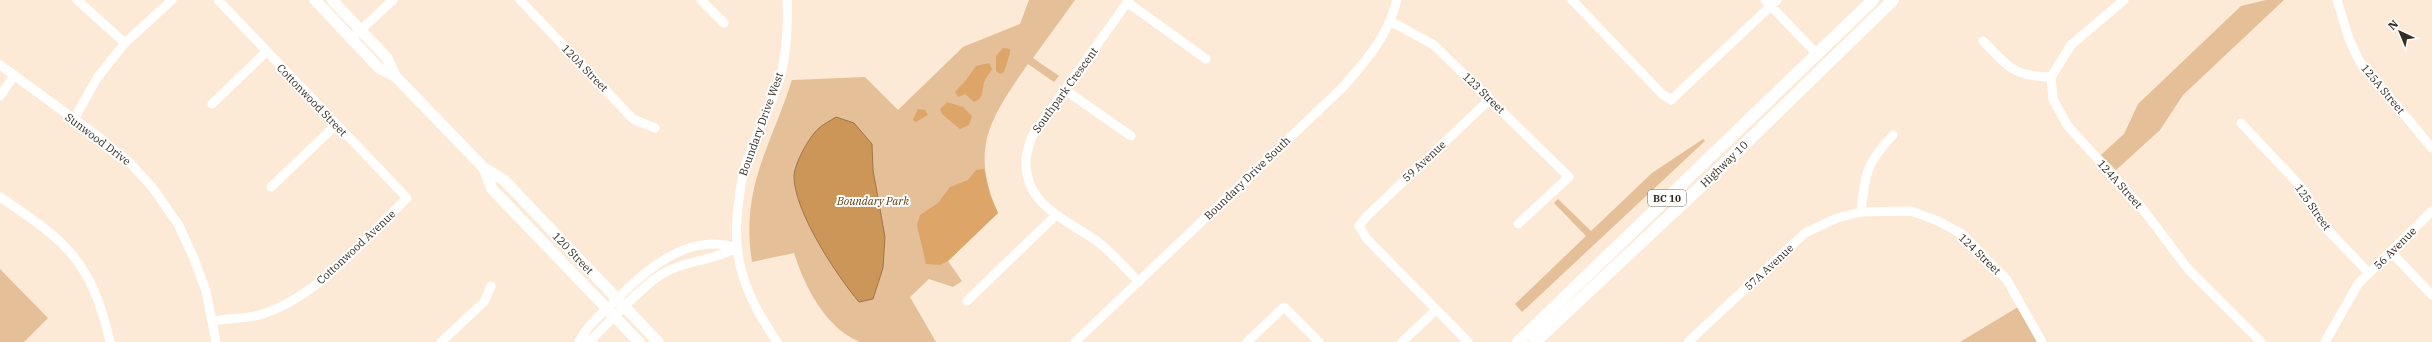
<svg xmlns="http://www.w3.org/2000/svg" width="2432" height="342" viewBox="0 0 2432 342" font-family="'IBM Plex Serif',serif">
	<style>
		.green { fill: #e5bf98 }
		.forest { fill: #dda568 }
		.water { fill: #cc9658; stroke: #9f7648 }
		.lines { fill: none; stroke-linecap: round; stroke-linejoin: round }
		.minor { stroke: #fff; stroke-width: 9 }
		.major { stroke: #fff; stroke-width: 11 }
		.highway { stroke: #fff; stroke-width: 12 }
		.labels { text-anchor: middle; stroke-width: 4; stroke-linejoin: round; paint-order: stroke }
		.shield { fill: #fff; stroke: #726b65; stroke-width: 1 }
		.shield-label { font-size: 10px; font-weight: bold; fill: #352c23 }
		.street-label { font-size: 11px; fill: #352c23; stroke: #fff }
		.park-label { font-size: 11px; font-style: italic; fill: #603b0a; stroke: #fff }
	</style>
	<rect width="100%" height="100%" fill="#fdead6"/>
	<path class="green" d="M1029,0H1075L1033,58L1059,76L1054,82L1028,64C991,117 969,148 998,213L948,261L962,281L953,287L929,279L910,297L936,342C923,342 869,342 860,342C825,328 804,285 794,253L752,262C740,188 771,146 792,80L865,77L898,110L963,47L1020,24Z
		M2266,0H2284L2183,95L2160,130L2116,170L2101,155L2124,134L2138,104L2241,6Z
		M1703,139L1705,141L1522,312L1515,304L1586,236L1554,203L1558,199L1591,231L1652,173Z
		M0,269L48,318L24,342H0Z
		M2018,307L2038,342H1960Z"/>
	<path class="forest" d="M1003,48L1010,49V53L1004,72L1000,74L996,71V56Z
		M989,63L992,69C990,73 987,76 985,80C981,88 985,99 974,102L965,94L958,97L955,92L966,80L976,66Z
		M947,102L963,107L972,116L969,125L960,129L942,114L940,109Z
		M918,109L925,110L928,115L916,122L913,120Z
		M984,169L990,195L998,213L948,261L940,265L926,264L917,225L920,215L938,203L950,187L968,180L976,170Z"/>
	<path class="water" d="M836,117L854,123L872,144L873,170L885,237L883,268L873,299L859,302C837,276 793,210 794,175C795,163 809,137 818,129C823,124 830,121 836,117Z"/>
	<g class="lines">
		<path class="minor" d="M77,0L125,43
			M520,0L633,119L655,128
			M701,0L724,23
			M1129,0L1032,136C1030,144 1025,154 1026,163C1026,205 1065,219 1094,239C1111,251 1124,267 1139,282
			M1572,0L1662,94L1671,100L1777,0
			M1765,0L1816,53
			M2337,0L2349,39L2360,62L2432,148
			M1127,2L1206,59
			M1390,21L1434,45L1569,177L1518,224
			M352,38L393,0
			M1983,41C2009,67 2012,76 2051,77L2053,99L2067,125L2142,208L2188,269L2261,342
			M0,65L100,138L129,162L152,187L178,224L193,256L206,291L216,342
			M2051,77L2071,45L2124,0
			M1065,90L1131,136
			M0,96L13,77
			M212,104L266,52
			M73,121L97,78L125,43L172,0
			M2241,123L2304,190L2322,224L2369,273
			M271,187L336,125
			M0,197C67,242 91,260 110,342
			M1861,212C1865,174 1866,163 1893,135
			M2391,252L2432,295
			M967,301L1055,216
			M212,321C228,318 248,319 263,314C320,295 366,238 407,198L218,0
			M441,342L484,302L491,286
			M579,342C586,327 599,316 611,305C642,273 687,231 736,248
			M583,342L592,339C613,318 635,293 659,276C682,260 712,262 736,248
			M777,342C747,298 731,261 738,207C740,189 742,173 748,157C758,131 770,107 779,81C787,55 788,27 787,0
			M1075,342L1342,88C1366,61 1388,36 1397,0
			M1247,342L1284,307L1319,342
			M1402,342L1436,310
			M1468,342L1367,239L1359,226L1367,216L1490,99
			M1688,342L1805,233L1837,218L1861,212L1911,211L1938,221L1962,234L2007,280L2042,342
			M2325,342L2358,284L2432,211"/>
		<path class="major" d="M315,0L379,68L395,76
			M332,0L387,58L395,76L484,168L504,180L658,342
			M484,168L492,189L639,342"/>
		<path class="highway" d="M1518,342L1873,0
			M1535,342L1712,176L1893,0"/>
	</g>
	<g class="labels">
		<rect class="shield" x="1648" y="190" width="38" height="16" rx="3"/>
		<g class="shield-label">
			<text x="1667" y="202">BC 10</text>
		</g>
		<g class="street-label">
			<text transform="translate(585 68) rotate(46)" y="4">120A Street</text>
			<text transform="translate(2383 89) rotate(50)" y="4">125A Street</text>
			<text transform="translate(1065 90) rotate(-54)" y="4">Southpark Crescent</text>
			<text transform="translate(1484 93) rotate(44)" y="4">123 Street</text>
			<text transform="translate(312 100) rotate(46)" y="4">Cottonwood Street</text>
			<text transform="translate(761 124) rotate(-70)" y="4">Boundary Drive West</text>
			<text transform="translate(98 139) rotate(37)" y="4">Sunwood Drive</text>
			<text transform="translate(1424 161) rotate(-43)" y="4">59 Avenue</text>
			<text transform="translate(1724 164) rotate(-44)" y="4">Highway 10</text>
			<text transform="translate(1247 178) rotate(-44)" y="4">Boundary Drive South</text>
			<text transform="translate(2120 184) rotate(48)" y="4">124A Street</text>
			<text transform="translate(2313 207) rotate(55)" y="4">125 Street</text>
			<text transform="translate(356 247) rotate(-43)" y="4">Cottonwood Avenue</text>
			<text transform="translate(2395 248) rotate(-45)" y="4">56 Avenue</text>
			<text transform="translate(573 253) rotate(46)" y="4">120 Street</text>
			<text transform="translate(1980 254) rotate(44)" y="4">124 Street</text>
			<text transform="translate(1769 267) rotate(-43)" y="4">57A Avenue</text>
		</g>
		<g class="park-label">
			<text x="873" y="205">Boundary Park</text>
		</g>
	</g>
	<g transform="translate(2400 32) rotate(316)" stroke="#ffffff" stroke-width="3" paint-order="stroke">
	<path d="M0-3L7 15L0 10L-7 15Z" fill="#352c23"/>
	<text y="-6" font-size="11" font-weight="bold" text-anchor="middle" fill="#352c23">N</text>
	</g>
</svg>
